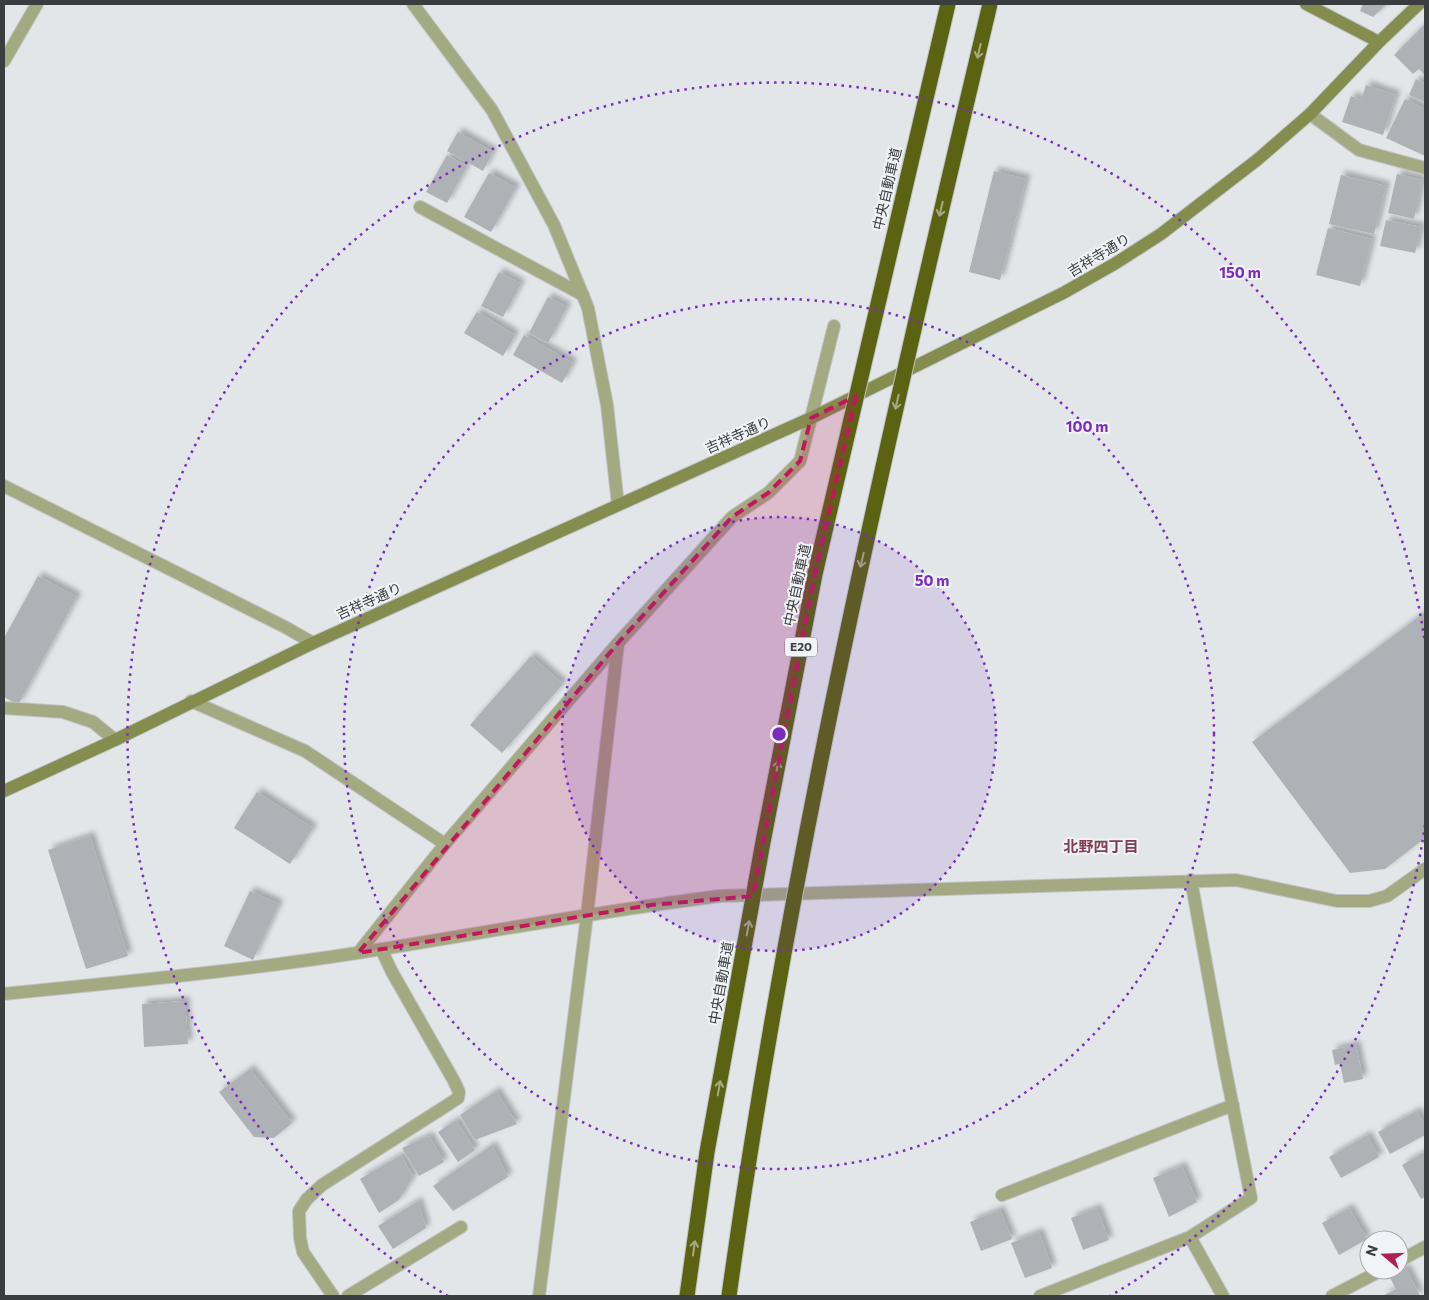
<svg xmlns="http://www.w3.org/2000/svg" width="1429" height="1300" viewBox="0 0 1429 1300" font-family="Commissioner,'Noto Sans JP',sans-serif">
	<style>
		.building { fill: #aeb1b5; filter: url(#shadow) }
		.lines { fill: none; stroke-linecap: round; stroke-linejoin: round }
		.lane-casing { stroke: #c1c4c7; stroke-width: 14 }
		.street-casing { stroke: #c1c4c7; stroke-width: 14 }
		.secondary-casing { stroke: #c1c4c7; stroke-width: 14 }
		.lane { stroke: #a3a981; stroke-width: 12 }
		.street { stroke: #a3a981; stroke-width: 12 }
		.secondary { stroke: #848c4e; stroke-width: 12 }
		.highway-bridge-casing { stroke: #c1c4c7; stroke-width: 17; stroke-linecap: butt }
		.highway-bridge { stroke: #5b6212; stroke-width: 15 }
		.oneway { stroke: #a6aa84 }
		.marked { fill: #c2185b; fill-opacity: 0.2; stroke: #c2185b; stroke-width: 4; stroke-dasharray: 10 6; stroke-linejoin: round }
		.ring { fill: none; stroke: #7b2cbf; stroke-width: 2.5; stroke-dasharray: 2.5 5 }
		.labels { text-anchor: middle; stroke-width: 4; stroke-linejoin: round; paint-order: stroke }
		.shield { fill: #f0f3f7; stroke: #717476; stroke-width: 1 }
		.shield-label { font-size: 12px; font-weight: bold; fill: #3b3d3e }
		.street-label { font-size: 14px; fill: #3b3d3e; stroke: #f0f3f7 }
		.neighbourhood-label { font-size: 15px; font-weight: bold; fill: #833c50; stroke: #f0f3f7 }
		.centre { fill: #7b2cbf; stroke: #f0f3f7; stroke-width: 2.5 }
		.ring-label { font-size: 15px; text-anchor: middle; font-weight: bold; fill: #7b2cbf; stroke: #f0f3f7; stroke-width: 4; stroke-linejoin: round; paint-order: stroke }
	</style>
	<defs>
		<filter id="shadow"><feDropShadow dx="4.5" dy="-4.5" stdDeviation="2.5" flood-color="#0004"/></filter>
	</defs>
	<rect width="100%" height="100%" fill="#e2e6e9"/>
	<path class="building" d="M1363,4H1387L1373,17L1360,11Z
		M1425,24V76L1419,69L1413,74L1394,55Z
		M1416,79L1425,84V102L1409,95Z
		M1366,85L1396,95L1383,135L1342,122L1351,96L1361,100Z
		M1405,99L1425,109V156L1386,138Z
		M458,132L493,152L483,171L447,151Z
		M447,155L467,166L447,203L426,192Z
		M994,171L1026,179L1000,280L969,272Z
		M489,173L516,188L491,232L464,217Z
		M1397,174L1422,180L1414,219L1388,213Z
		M1341,175L1386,186L1374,234L1329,224Z
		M1386,220L1421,227L1415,253L1380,246Z
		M1328,228L1372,239L1360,286L1316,275Z
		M499,272L521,284L503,317L481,306Z
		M548,297L567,307L548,343L529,333Z
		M477,312L515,335L503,356L464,333Z
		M524,335L573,363L562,383L513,355Z
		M38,576L77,597L18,705L4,697V638Z
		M1425,612V838L1385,869L1350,873L1252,742Z
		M531,656L563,684L502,753L470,725Z
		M257,792L313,828L290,864L234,828Z
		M90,836L128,956L86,969L48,850Z
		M250,891L279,904L253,960L224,946Z
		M185,1001L188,1044L144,1047L142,1004Z
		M1356,1045L1363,1079L1344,1083L1340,1064L1335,1065L1332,1050Z
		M250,1069L292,1123L274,1138L254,1137L219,1092Z
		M496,1091L517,1124L475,1140L460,1115Z
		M1417,1111L1425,1126V1135L1390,1154L1378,1132Z
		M456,1120L475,1150L458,1162L438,1132Z
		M1367,1135L1379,1157L1341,1178L1329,1157Z
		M429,1136L444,1162L419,1176L402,1148Z
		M492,1145L508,1177L453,1211L433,1186Z
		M1425,1152V1197L1421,1199L1402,1165Z
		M401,1155L413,1177L399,1200L379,1213L360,1179Z
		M1182,1166L1197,1202L1169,1217L1153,1178Z
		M418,1201L426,1228L393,1249L378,1226Z
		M1097,1208L1109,1240L1083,1250L1071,1218Z
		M1349,1208L1367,1239L1339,1255L1322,1223Z
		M1000,1210L1012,1239L981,1251L970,1222Z
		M1039,1232L1052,1268L1025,1278L1011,1243Z
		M1406,1268L1420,1296H1382L1396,1289L1389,1276Z"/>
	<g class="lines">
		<defs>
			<path id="lane" d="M420,207L583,295
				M811,418L834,326
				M191,701L305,751L445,844
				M333,1296L303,1252L300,1238L299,1211L307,1199L322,1185L449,1104L458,1098L459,1092L454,1081L392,972L381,949
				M348,1296L461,1227"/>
			<path id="street" d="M413,4L492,110L554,225L588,308L607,405L618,505
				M4,61L37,4
				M1310,114L1359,150L1425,168
				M4,486L285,627L313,643
				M4,708L63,712L93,722L115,740
				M358,953L445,844L618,643L732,517L768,493L800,461L811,418
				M4,994C122,982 240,971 357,953C478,934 599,911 720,896L1236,880L1337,901H1369L1387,896L1425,869
				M1002,1195L1233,1105
				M1190,1237L1223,1296
				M1399,1261L1425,1247
				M539,1296L587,915L618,643
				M1040,1296L1190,1237L1251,1198L1223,1057L1191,880
				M1332,1296L1382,1270"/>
			<path id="secondary" d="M1306,4L1379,42
				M4,791L115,740L313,643L811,418L1065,292L1116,263L1161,234L1257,160L1310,114L1379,42L1419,4"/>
		</defs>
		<use href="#lane" class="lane-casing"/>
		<use href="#street" class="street-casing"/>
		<use href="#secondary" class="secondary-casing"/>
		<use href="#lane" class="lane"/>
		<use href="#street" class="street"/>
		<use href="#secondary" class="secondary"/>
		<defs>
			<path id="highway-bridge" d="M687,1296L707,1152L763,842L815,574L948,4
				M729,1296C789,860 889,431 990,4"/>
		</defs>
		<use href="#highway-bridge" class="highway-bridge-casing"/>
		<use href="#highway-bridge" class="highway-bridge"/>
	</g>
	<defs><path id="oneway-shaft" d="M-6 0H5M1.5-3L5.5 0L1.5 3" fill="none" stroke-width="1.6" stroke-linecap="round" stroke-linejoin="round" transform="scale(1.25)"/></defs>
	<g class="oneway">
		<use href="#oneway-shaft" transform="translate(979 51) rotate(103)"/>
		<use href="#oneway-shaft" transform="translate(941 209) rotate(103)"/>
		<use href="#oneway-shaft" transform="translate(897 402) rotate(103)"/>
		<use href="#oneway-shaft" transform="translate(862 560) rotate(103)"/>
		<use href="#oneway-shaft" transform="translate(777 768) rotate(-79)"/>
		<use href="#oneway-shaft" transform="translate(748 928) rotate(-80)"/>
		<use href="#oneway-shaft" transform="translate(719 1088) rotate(-80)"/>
		<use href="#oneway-shaft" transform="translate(694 1248) rotate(-82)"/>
	</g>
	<path class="marked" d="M856,396L815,574L753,896L651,905L358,953L618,643L732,517L768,493L800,461L811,418Z"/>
	<circle cx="779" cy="734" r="217" fill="#7b2cbf" fill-opacity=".12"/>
	<g class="ring">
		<circle cx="779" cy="734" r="217"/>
		<circle cx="779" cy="734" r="435"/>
		<path d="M1425 825A652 652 0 0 1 1110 1296M448 1296A652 652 0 1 1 1425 643"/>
	</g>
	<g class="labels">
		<rect class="shield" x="785" y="637.5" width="32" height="19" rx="4"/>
		<g class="shield-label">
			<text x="801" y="651">E20</text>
		</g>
		<g class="street-label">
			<text transform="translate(887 189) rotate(-77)" y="5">中央自動車道</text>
			<text transform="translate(1099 255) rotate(-31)" y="5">吉祥寺通り</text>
			<text transform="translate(738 435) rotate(-24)" y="5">吉祥寺通り</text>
			<text transform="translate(797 585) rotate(-78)" y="5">中央自動車道</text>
			<text transform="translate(369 601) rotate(-24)" y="5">吉祥寺通り</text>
			<text transform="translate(721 983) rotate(-80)" y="5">中央自動車道</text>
		</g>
		<g class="neighbourhood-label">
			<text x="1101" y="852">北野四丁目</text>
		</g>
	</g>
	<circle cx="779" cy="734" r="8" class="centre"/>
	<g class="ring-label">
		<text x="1240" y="278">150 m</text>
		<text x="1087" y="432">100 m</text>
		<text x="932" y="586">50 m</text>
	</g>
	<rect width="1429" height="1300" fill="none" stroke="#3b3d3e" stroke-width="10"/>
	<g transform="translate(1384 1255) rotate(289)"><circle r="24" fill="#f0f3f7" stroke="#a8aaad"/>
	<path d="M0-4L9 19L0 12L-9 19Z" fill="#af2057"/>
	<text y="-8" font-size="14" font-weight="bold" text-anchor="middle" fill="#3b3d3e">N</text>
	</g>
</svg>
